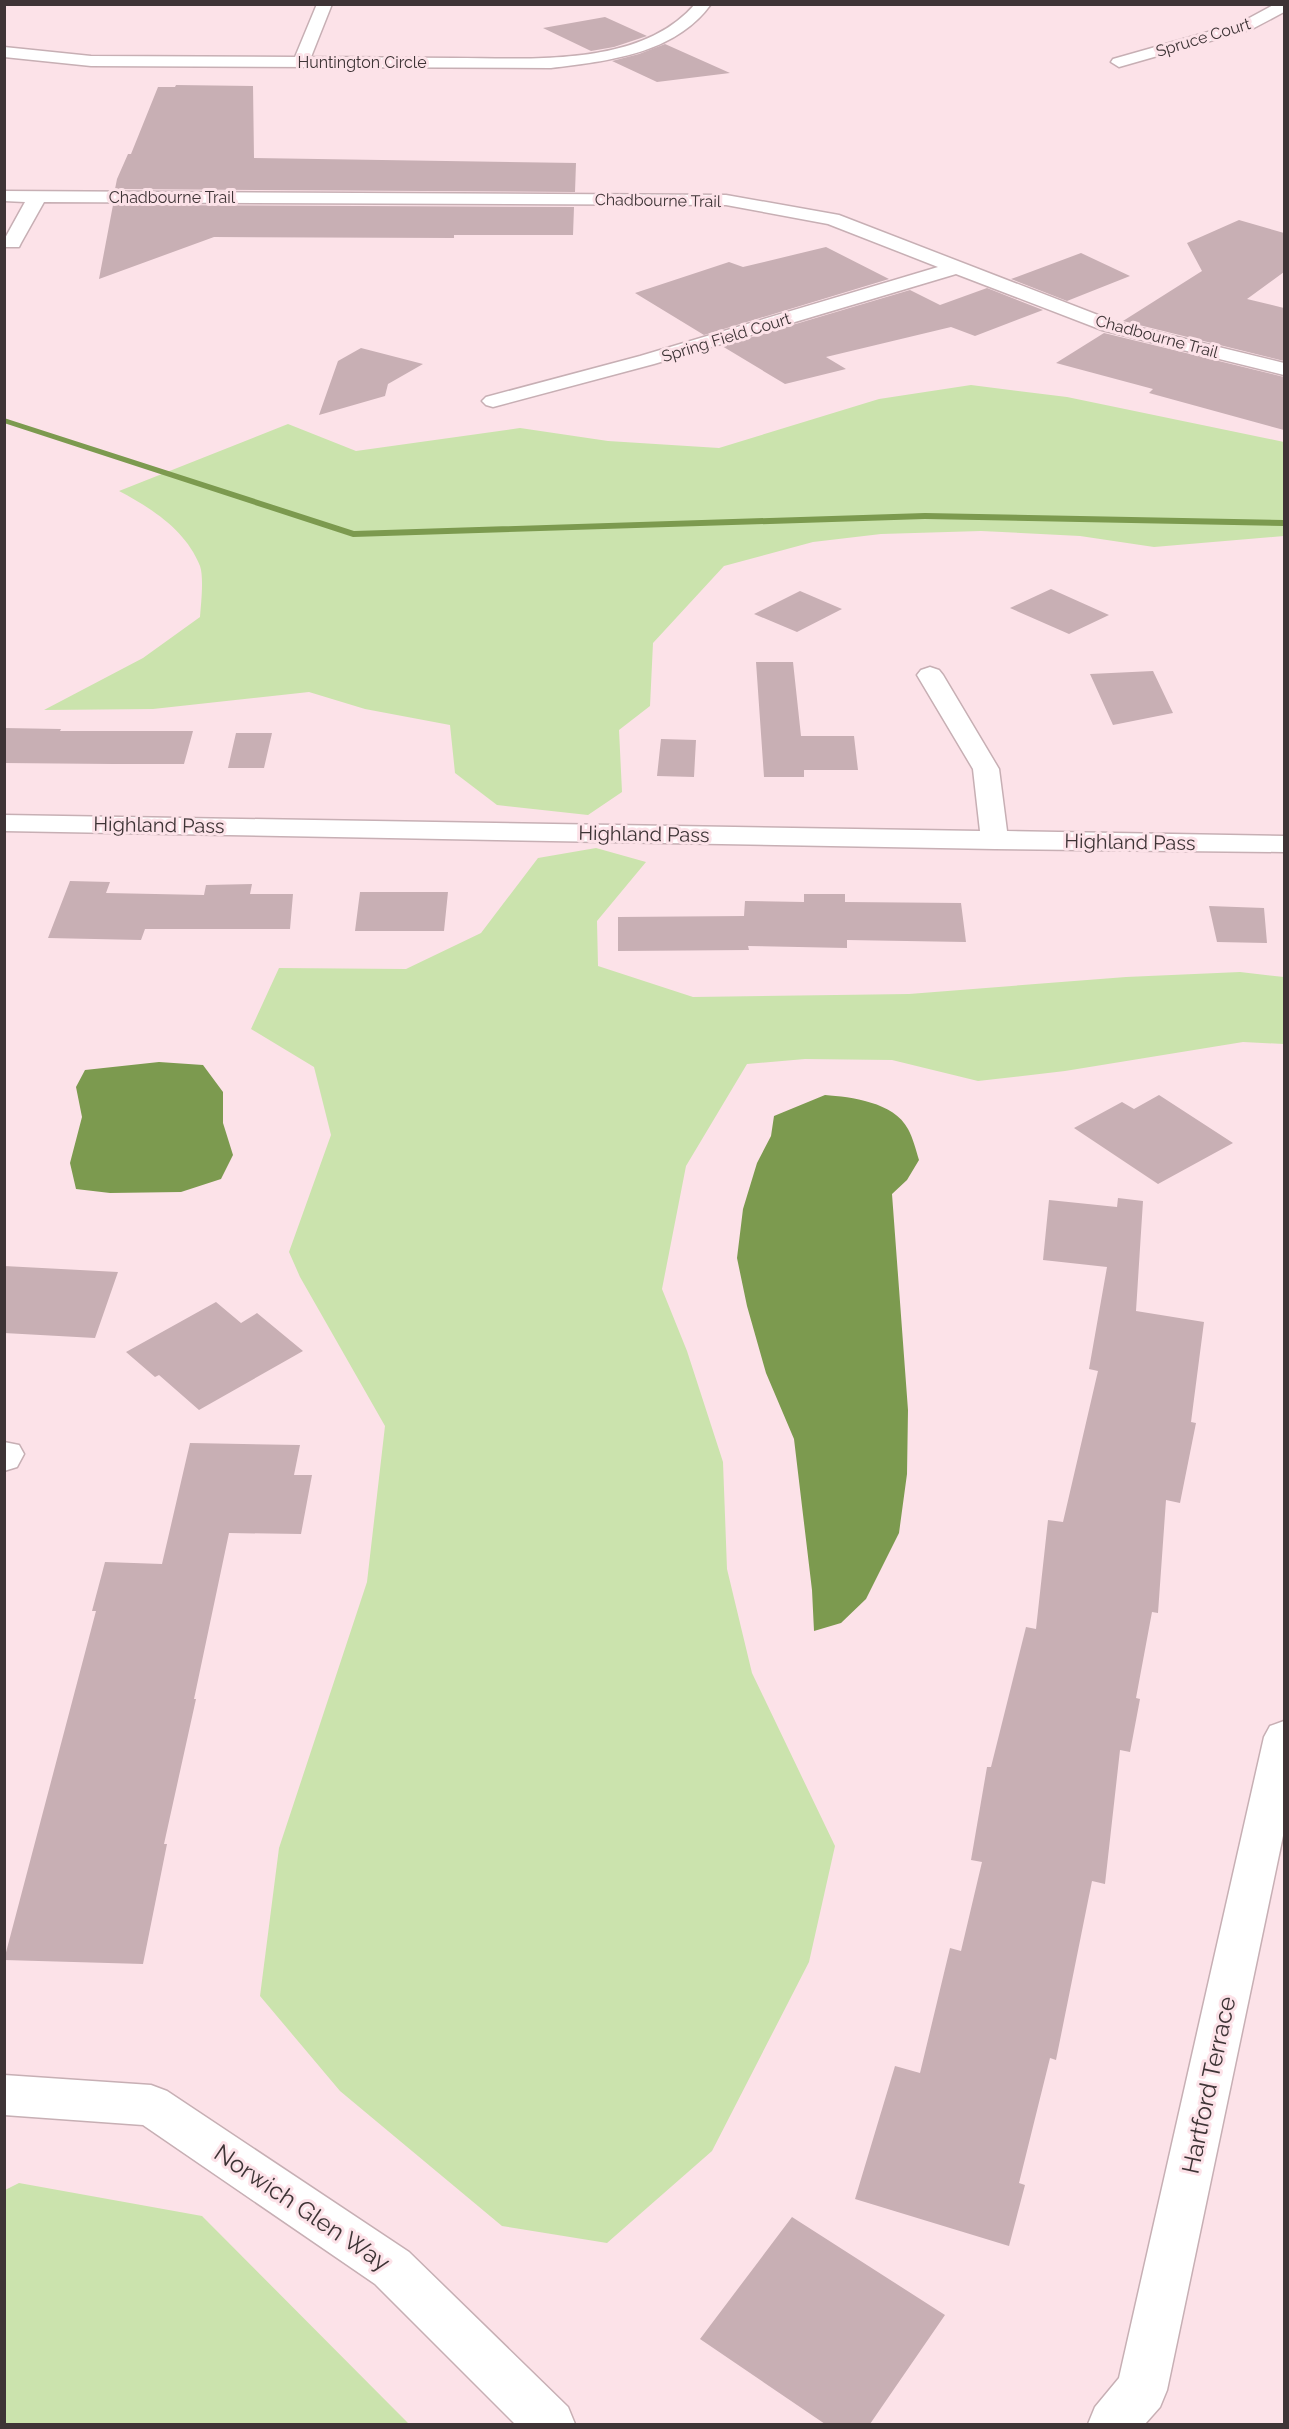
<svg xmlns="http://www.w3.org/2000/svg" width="1289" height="2429" viewBox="0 0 1289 2429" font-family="Raleway,sans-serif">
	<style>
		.green { fill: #cbe3ad }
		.water { fill: #7c9a4f }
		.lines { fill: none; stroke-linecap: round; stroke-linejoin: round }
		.stream { fill: #7c9a4f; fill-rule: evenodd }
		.building { fill: #c8afb4 }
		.minor-casing { stroke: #c7afb4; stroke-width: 3 }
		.minor { fill: #fff; fill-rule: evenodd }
		.labels { text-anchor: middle; stroke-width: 6; stroke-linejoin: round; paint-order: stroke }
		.far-street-label { font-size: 16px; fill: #3e3436; stroke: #fce2e8 }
		.street-label { font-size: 20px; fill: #3e3436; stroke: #fce2e8 }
		.near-street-label { font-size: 24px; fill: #3e3436; stroke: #fce2e8 }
	</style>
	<rect width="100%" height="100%" fill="#fce2e8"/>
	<path class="green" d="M971,385L1067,397L1284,442V536L1154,547L1080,536L981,531L881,534L813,542L724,566L653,643L650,706L619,730L622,792L588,815L497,805L455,773L450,725L365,709L309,692L153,709L44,710L143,658L200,617C201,604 204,577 200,566C186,530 151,508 119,491L288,424L356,451L520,428L608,441L719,448L879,399Z
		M596,848L646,862L597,921L598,966L693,997L909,994L1126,977L1240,972L1284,977V1044L1243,1042L1065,1071L978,1081L892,1060L805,1059L747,1064L686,1166L662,1289L687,1351L723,1462L727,1569L752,1673L835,1846L809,1962L712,2151L607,2243L502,2226L340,2091L260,1996L279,1848L367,1582L385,1426L300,1277L289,1252L331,1135L314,1067L251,1029L279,968L406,969L481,933L538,858Z
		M19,2183L202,2216L409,2424H5V2190Z"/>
	<path class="water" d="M159,1062L203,1065L223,1092V1123L233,1155L221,1179L181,1192L110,1193L76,1189L70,1163L82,1117L76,1087L85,1070Z
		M825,1095C851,1097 894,1102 908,1129C913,1138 916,1150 919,1160L907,1180L892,1194L908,1410L907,1474L899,1533L866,1599L841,1623L814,1631L812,1590L794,1439L766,1373L747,1306L737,1258L743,1209L757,1163L771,1136L774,1116Z"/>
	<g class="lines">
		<path class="stream" d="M4,418L354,531L925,513L1284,520V526L925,519L353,537L4,423Z"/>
	</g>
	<path class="building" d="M605,17L647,36L614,47L591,51L543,28Z
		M665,44L730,73L657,82L612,61L639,54Z
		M176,85L253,86L254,158L576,163L575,192L115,189L117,179L128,154H131L158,87H175Z
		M113,205L574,207L573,235H454V238L214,237L99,279Z
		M1239,220L1284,233V272L1247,299L1284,308V361L1123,321L1202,271L1187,243Z
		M826,247L889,279L704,335L635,293L729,262L743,267Z
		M1081,253L1130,276L1067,301L1011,279Z
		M987,288L1043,310L975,336L951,327L826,357L846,369L785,384L722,346L910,290L940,305Z
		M1104,333L1284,377V430L1149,393L1153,389L1056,363Z
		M361,348L423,364L388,384L385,396L319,415L338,361Z
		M1051,589L1109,615L1069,634L1010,608Z
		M800,591L842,609L797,632L754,614Z
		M756,662H793L801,736H854L858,770H804V777H764Z
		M1153,671L1173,713L1113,725L1090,674Z
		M4,728L61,729L60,731H193L184,764H113L4,763Z
		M236,733H272L264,768H228Z
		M661,739L696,740L694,777L657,776Z
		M70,881L110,882L106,893L204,895L206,885L252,884L250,894H293L290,929H145L141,940L48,938Z
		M360,892H448L444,931H355Z
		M804,894H845V902L961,903L966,942L847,940V948L748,946L749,950L618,951V917L744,916L745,901L804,902Z
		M1209,906L1264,908L1267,943L1217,942Z
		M1159,1095L1233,1143L1158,1184L1074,1128L1122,1102L1134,1109Z
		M1118,1198L1143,1201L1136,1311L1204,1322L1191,1422L1196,1423L1180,1503L1166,1500L1158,1613L1152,1612L1136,1698L1140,1699L1130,1752L1120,1750L1105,1884L1092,1881L1056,2060L1050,2058L1019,2183L1025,2185L1009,2246L855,2199L895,2066L920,2073L950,1948L961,1951L982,1862L971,1860L987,1767H991L1026,1627L1036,1629L1048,1520L1063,1522L1098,1371L1089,1369L1107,1267L1043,1260L1049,1200L1117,1207Z
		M4,1266L118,1272L95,1338L4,1333Z
		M216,1302L241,1323L257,1313L303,1351L199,1410L159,1375L155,1377L126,1352Z
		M190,1443L300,1445L294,1475H312L301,1534L229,1533L194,1699H196L164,1844H167L143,1964L4,1960L96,1611H92L105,1562L162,1564Z
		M792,2217L945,2315L870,2424H825L700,2339Z"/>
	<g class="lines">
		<defs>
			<path id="minor" d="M317,4H332L311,57C358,57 406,58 453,58C529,58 641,68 695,4H711C675,54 608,61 551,68L91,66L4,57V47L91,56L295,57Z
				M1275,4H1284V12L1252,29L1119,67L1111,62L1113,59L1240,23Z
				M4,191L726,195L839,215L1116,322L1284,363V375L1102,330L956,274L654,364L493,407L486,405L482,401L486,397L640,356L938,267L828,224L726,205L44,202L21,243L19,247H5L4,240L25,202L4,201Z
				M930,667L939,670L943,675L999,769L1007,831L1284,836V852L995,849L4,831V815L980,831L973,769L917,675L921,670Z
				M4,1442L19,1445L24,1454L17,1467L4,1471Z
				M1284,1721V1831L1167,2390L1160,2407L1145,2424H1088L1095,2407L1119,2378L1264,1737L1270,1726Z
				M4,2075L151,2085L167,2091L409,2252L568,2407L575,2424H515L375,2284L143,2125L4,2115Z"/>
		</defs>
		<use href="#minor" class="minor-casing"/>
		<use href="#minor" class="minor"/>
	</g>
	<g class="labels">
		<g class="far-street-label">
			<text transform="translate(1203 37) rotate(-17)" y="6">Spruce Court</text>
			<text x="362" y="68">Huntington Circle</text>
			<text x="172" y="203">Chadbourne Trail</text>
			<text transform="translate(658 200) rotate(1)" y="6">Chadbourne Trail</text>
			<text transform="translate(1157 336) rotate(15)" y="6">Chadbourne Trail</text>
			<text transform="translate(726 337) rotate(-17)" y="6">Spring Field Court</text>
		</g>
		<g class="street-label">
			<text transform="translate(159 825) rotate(1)" y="7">Highland Pass</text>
			<text transform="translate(644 834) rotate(1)" y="7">Highland Pass</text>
			<text transform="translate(1130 842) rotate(1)" y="7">Highland Pass</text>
		</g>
		<g class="near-street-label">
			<text transform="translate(1209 2085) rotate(-78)" y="8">Hartford Terrace</text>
			<text transform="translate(302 2208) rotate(34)" y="8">Norwich Glen Way</text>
		</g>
	</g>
	<rect width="1289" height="2429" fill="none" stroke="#3e3436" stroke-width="12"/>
</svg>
